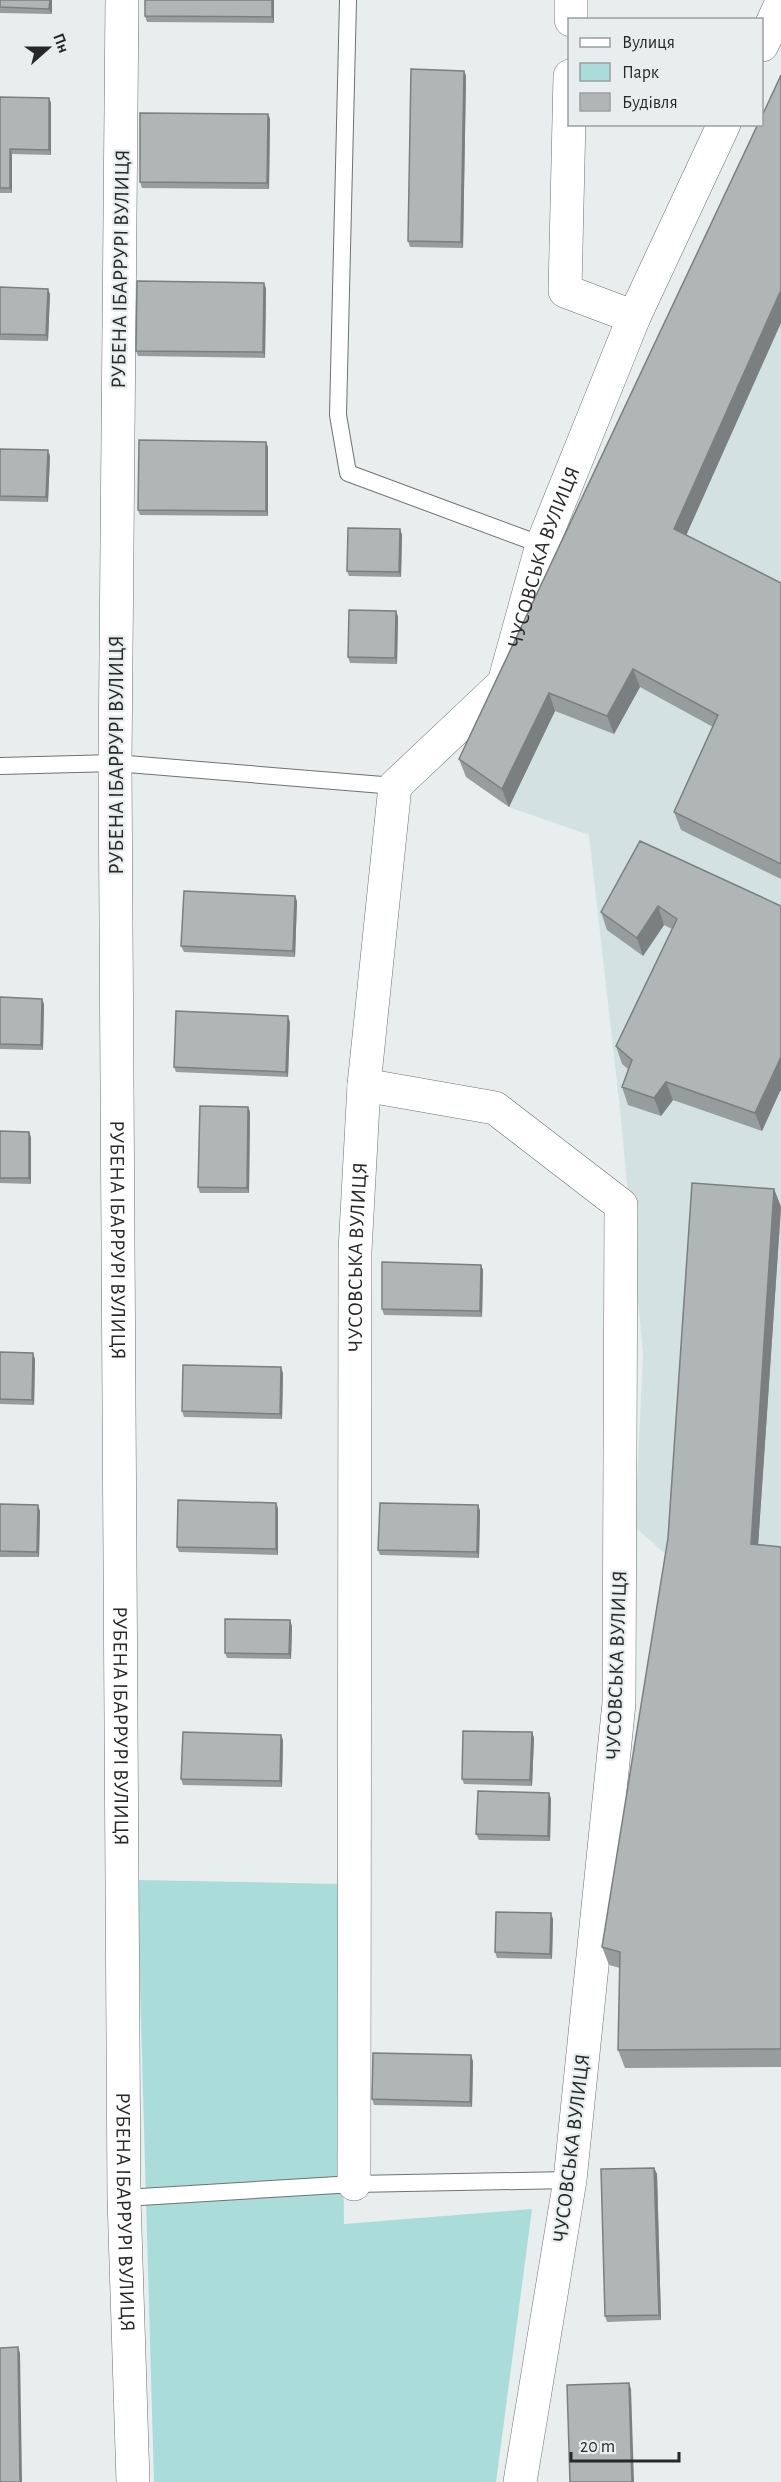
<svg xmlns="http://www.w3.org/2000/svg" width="781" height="2482" viewBox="0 0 781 2482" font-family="'Alegreya Sans',sans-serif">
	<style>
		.built { fill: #d3e2e1 }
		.green { fill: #aadcda }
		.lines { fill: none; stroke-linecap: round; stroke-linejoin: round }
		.service-casing { stroke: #6e7272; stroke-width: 18 }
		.minor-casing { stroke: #6e7272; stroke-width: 34 }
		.service { stroke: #fff; stroke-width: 16 }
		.minor { stroke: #fff; stroke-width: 33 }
		.wall { fill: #979c9c }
		.shaded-wall { fill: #7b7f7f }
		.building { fill: #b0b5b5; stroke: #7b7f7f; stroke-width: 1.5 }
		.labels { text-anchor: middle; stroke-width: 4.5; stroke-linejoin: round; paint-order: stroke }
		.street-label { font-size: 21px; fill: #272929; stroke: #e8eded }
	</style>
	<rect width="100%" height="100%" fill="#e8eded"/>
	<path class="built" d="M781,91V2067L625,2068L670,1558L635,1527L643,1354L620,1109L589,835L509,807L466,777Z"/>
	<path class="green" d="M137,1880L340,1884L344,2224L532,2209L496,2482H154Z"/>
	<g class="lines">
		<defs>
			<path id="service" d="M348,0L338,415L348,473L542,545
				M0,766L115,763L395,786
				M124,2198L354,2184L570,2180"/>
			<g id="minor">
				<path id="s1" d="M122,0L115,763L124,2198L133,2482"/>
				<path d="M571,20V0"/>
				<path d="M762,45L781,4"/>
				<path d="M634,317L724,124"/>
				<path d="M364,1085L495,1108L621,1205L619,1703L570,2180L520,2482"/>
				<path id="s2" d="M354,2184L355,1251L364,1085L395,786L504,683L542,545L634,317L565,291L570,76"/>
			</g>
		</defs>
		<use href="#service" class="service-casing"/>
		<use href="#minor" class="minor-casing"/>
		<use href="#service" class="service"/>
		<use href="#minor" class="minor"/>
	</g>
	<path class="wall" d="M0,0H52V14L0,13Z
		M274,0V23L147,22L145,16Z
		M464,71L466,76L463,248L410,247L408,241Z
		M0,97L49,98L51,103V155L12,154V193H0Z
		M268,114L270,119L269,189L142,188L140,182Z
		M0,287L50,294L48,341L0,340Z
		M266,288L265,358L138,356L136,351Z
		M268,447V516L140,515L138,510Z
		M0,449L50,456L48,502L0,501Z
		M400,529L402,535L401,577L349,576L347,571Z
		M686,535L781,583V879L681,830L674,812L713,727L640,687L614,734L555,711L509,807L466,777L459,759Z
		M396,611L398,617L397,664L350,663L348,657Z
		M640,841L781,906V1089L762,1131L673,1100L661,1116L628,1105L622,1087L628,1069L622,1064L616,1046L672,929L664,925L643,956L607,930L601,912Z
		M297,901L295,957L184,952L181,946Z
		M0,997L44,1004L43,1050L0,1049Z
		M290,1022L288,1077L176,1072L174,1067Z
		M248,1107L250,1112L249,1193H200L198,1187Z
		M0,1131L31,1137V1184L0,1183Z
		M774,1189L781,1207L758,1544L781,1547V2067L625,2068L618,2050L620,1968L609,1965L602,1947Z
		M481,1265L483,1270L482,1317L384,1315L382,1309Z
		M0,1352L35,1359L34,1405L0,1404Z
		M283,1373L282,1419L184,1417L182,1411Z
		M0,1504L40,1511L39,1557H0Z
		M478,1505L480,1511L479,1558L380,1555L378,1550Z
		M278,1508V1555L179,1552L177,1547Z
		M292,1626L291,1659L227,1658L225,1653Z
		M532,1732L534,1738L532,1786L464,1784L462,1779Z
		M283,1740L282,1787L183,1785L181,1779Z
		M549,1793L551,1799L550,1841L479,1840L476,1834Z
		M553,1919L552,1959L497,1958L495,1952Z
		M473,2061L472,2107L374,2105L372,2099Z
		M654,2168L657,2174L661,2320L607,2322L605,2316Z"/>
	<path class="shaded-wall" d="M50,0H52V14L49,9Z
		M272,0H274V23L272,17Z
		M464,71L466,76L463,248L461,242Z
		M49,98L51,103V155L49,150Z
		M268,114L270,119L269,189L267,183Z
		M10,149L12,154V193L10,188Z
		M264,283L266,288L265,358L263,352Z
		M48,289L50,294L48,341L46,335Z
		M781,290V323L681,547L674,529Z
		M266,442L268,447V516L266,511Z
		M48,450L50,456L48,502L46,497Z
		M400,529L402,535L401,577L399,572Z
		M396,611L398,617L397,664L395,658Z
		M633,669L640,687L614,734L607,716Z
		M549,693L555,711L509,807L502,789Z
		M295,896L297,901L295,957L293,951Z
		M658,906L664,925L643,956L637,938Z
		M42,999L44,1004L43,1050L41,1045Z
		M288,1016L290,1022L288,1077L286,1072Z
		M781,1057V1089L762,1131L755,1113Z
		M666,1082L673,1100L661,1116L654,1098Z
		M248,1107L250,1112L249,1193L247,1188Z
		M29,1132L31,1137V1184L29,1178Z
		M774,1189L781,1207L757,1562L751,1544Z
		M481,1265L483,1270L482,1317L480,1311Z
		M33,1353L35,1359L34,1405L32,1400Z
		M281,1367L283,1373L282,1419L280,1414Z
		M276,1503L278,1508V1555L276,1549Z
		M38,1505L40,1511L39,1557L37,1552Z
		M478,1505L480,1511L479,1558L477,1552Z
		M290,1620L292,1626L291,1659L289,1654Z
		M532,1732L534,1738L532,1786L530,1780Z
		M281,1735L283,1740L282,1787L280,1781Z
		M549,1793L551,1799L550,1841L548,1836Z
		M551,1913L553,1919L552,1959L550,1954Z
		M471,2055L473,2061L472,2107L470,2102Z
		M654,2168L657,2174L661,2320L659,2315Z
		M18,2347L20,2353L22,2482H20Z
		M629,2383L631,2389L634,2482H632Z"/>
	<path class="building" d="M0,0H50L49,9L0,7Z
		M145,0H272V17L145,16Z
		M411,69L464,71L461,242L408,241Z
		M781,75V290L674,529L781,583V864L674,812L718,715L633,669L607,716L549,693L502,789L459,759L758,124H762V116Z
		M0,97L49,98V150L10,149V188H0Z
		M140,113L268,114L267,183L140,182Z
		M137,281L264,283L263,352L136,351Z
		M0,287L48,289L46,335L0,334Z
		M139,440L266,442V511L138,510Z
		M0,449L48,450L46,497L0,496Z
		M348,528L400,529L399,572L347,571Z
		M349,610L396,611L395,658L348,657Z
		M640,841L781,906V1057L755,1113L666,1082L654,1098L622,1087L632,1060L616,1046L677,919L658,906L637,938L601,912Z
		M184,891L295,896L293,951L181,946Z
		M0,997L42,999L41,1045L0,1044Z
		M176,1011L288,1016L286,1072L174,1067Z
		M200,1106L248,1107L247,1188L198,1187Z
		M0,1131L29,1132V1178H0Z
		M692,1183L774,1189L751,1544L781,1547V2049L618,2050L620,1952L602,1947L668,1538Z
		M382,1262L481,1265L480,1311L382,1309Z
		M0,1352L33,1353L32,1400L0,1399Z
		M183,1365L281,1367L280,1414L182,1411Z
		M178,1500L276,1503V1549L177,1547Z
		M380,1503L478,1505L477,1552L378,1550Z
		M0,1504L38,1505L37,1552L0,1551Z
		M225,1619L290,1620L289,1654L225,1653Z
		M463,1731L532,1732L530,1780L462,1779Z
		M183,1732L281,1735L280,1781L181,1779Z
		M478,1791L549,1793L548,1836L476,1834Z
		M496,1912L551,1913L550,1954L495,1952Z
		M373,2053L471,2055L470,2102L372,2099Z
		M654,2168L659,2315L605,2316L601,2169Z
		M18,2347L20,2482H0V2348Z
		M629,2383L632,2482H570L567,2385Z"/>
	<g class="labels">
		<g class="street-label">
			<text transform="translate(120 269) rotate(-89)" y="7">РУБЕНА ІБАРРУРІ ВУЛИЦЯ</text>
			<text dy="7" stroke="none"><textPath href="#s2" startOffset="1682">ЧУСОВСЬКА ВУЛИЦЯ</textPath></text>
			<text transform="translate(116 755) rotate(-90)" y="7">РУБЕНА ІБАРРУРІ ВУЛИЦЯ</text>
			<text dy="7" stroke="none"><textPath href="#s1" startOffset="1240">РУБЕНА ІБАРРУРІ ВУЛИЦЯ</textPath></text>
			<text dy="7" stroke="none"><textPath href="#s2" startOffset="927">ЧУСОВСЬКА ВУЛИЦЯ</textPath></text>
			<text transform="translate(616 1665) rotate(-88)" y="7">ЧУСОВСЬКА ВУЛИЦЯ</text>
			<text dy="7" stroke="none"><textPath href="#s1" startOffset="1726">РУБЕНА ІБАРРУРІ ВУЛИЦЯ</textPath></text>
			<text transform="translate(571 2148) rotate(-83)" y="7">ЧУСОВСЬКА ВУЛИЦЯ</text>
			<text dy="7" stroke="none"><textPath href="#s1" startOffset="2212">РУБЕНА ІБАРРУРІ ВУЛИЦЯ</textPath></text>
		</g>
	</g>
	<rect x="568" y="18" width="195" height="108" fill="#e8eded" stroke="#9b9f9f" stroke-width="1.5"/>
	<rect x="580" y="38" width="30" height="9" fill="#ffffff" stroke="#9b9f9f" stroke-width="1.5"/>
	<text x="622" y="48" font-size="18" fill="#272929">Вулиця</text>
	<rect x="580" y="63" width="30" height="18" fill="#aadcda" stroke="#9b9f9f" stroke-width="1.5"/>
	<text x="622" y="78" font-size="18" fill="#272929">Парк</text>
	<rect x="580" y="93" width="30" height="18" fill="#b0b5b5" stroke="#9b9f9f" stroke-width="1.5"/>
	<text x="622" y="108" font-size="18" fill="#272929">Будівля</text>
	<g transform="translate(48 48) rotate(69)" stroke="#e8eded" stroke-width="4.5" paint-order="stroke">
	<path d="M0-4.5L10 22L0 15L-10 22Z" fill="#272929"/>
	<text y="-9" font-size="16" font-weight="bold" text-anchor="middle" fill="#272929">Пн</text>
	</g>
	<path d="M571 2452v9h108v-9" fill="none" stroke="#272929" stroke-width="3"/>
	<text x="580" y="2452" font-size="18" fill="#272929" stroke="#e8eded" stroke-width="4.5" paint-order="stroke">20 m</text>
</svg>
